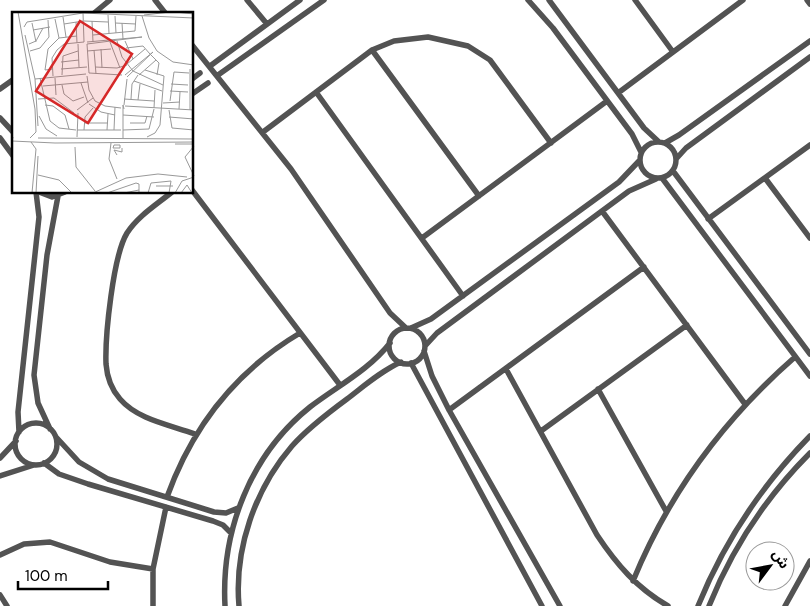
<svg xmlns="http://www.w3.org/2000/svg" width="810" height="606" viewBox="0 0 810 606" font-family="'DM Sans','Noto Sans Arabic',sans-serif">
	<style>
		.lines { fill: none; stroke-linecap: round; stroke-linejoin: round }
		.street { stroke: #535353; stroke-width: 5.5 }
		.inset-road { fill: none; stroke: #999; stroke-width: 1 }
		.view { fill: #d62828; fill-opacity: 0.15; stroke: #d62828; stroke-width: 2.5 }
		.inset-edge { fill: none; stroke: #000; stroke-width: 2.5 }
	</style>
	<rect width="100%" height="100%" fill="#fff"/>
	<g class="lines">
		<path class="street" d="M155,0L166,14
			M247,0L267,24
			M528,0L553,28L632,134L641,152
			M549,0L644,128L659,142
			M635,0L673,52
			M807,0L810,4
			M93,14L110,0
			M192,45L291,169L390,313L406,328
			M372,50L479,196
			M210,66L300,0
			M218,75L324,0
			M192,79L200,73
			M0,89L14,79
			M316,92L463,296
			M618,93L743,0
			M192,94L208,83
			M0,118L14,133
			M263,132L372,50L394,41L428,37L468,46L490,60L551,143
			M0,138L14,157
			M640 160a18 18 0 1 1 36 0a18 18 0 1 1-36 0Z
			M665,143L679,135L810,41
			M676,159L686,148L810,57
			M673,171L810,354
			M662,178L810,376
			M765,178L810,238
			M192,190L340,385
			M39,192L52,197L65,192
			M172,192C156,205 138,216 127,233C113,256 105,336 106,364C107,377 112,390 120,399C138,420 171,425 195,434
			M602,211L745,404
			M708,219L810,145
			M422,238L607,101
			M411,328L431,319L619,182L639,161
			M389 346a18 18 0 1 1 36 0a18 18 0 1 1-36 0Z
			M425,346L437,333L629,191L656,179
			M424,351L432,376L449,410L560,606
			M411,363L542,606
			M506,369L597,535C617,565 637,588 668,606
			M598,389L666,511
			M449,410L644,267
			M15 444a21 21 0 1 1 42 0a21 21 0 1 1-42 0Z
			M50,429L38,403L34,375L47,255L58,196
			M541,431L687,325
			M19,432L18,412L39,217L36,192
			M56,437L79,462L108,479L214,512L226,513L238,508
			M0,458L16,441
			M44,463L59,474L88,484L213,521L223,525L231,533
			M0,476L34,465
			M167,497C192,427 236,371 300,333
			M0,555L24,544L50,542L110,562L153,569
			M633,581C669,493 724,419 795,357
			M0,595L7,606
			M153,606V569L166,507
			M225,606C221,531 250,455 310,407C336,387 369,370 390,343
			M239,606C234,549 255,489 292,446C308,428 328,413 347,399C364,386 381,371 401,362
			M698,606C724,542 762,485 810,436
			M709,606C732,549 767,496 810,453
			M785,606L810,561"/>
	</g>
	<g transform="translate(12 12)">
		<rect width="181" height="181" fill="#fff"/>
		<path class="inset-road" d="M6,0L23,97L24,120L18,126M163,0L182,2M71,1L72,30M96,3L97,21M132,3L158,0M103,4L104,21M130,4L137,26L145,39L161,50L182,53M51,5L54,25M43,7L47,26M72,9L96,10M80,9L81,30M64,10L65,31M20,11L24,30M103,11L124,12M110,11L111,27M52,12L71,9M12,15L15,10L71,1L182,6M21,18L38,15M13,23L23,67L26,114M81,23L123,19L124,4M105,29L110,45L121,59L151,73M113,29L121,47M75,30L130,25L75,32M98,30L108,56M17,32L24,29L31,16M66,32L67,55M75,32L77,61M114,36L131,34L138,42M89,37L90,56M82,38L84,62M18,39L28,36L37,25L36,8M75,39L99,37M139,43L147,51L145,63M49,50L67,48M115,52L133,37M83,55L105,56L115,53M41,57L33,58L36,37L47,26L65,24M49,57L75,55M133,58L152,64L148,113L143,121L135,125M77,61L110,63M50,63L51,44L66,39M113,63L141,40L115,65M127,63L144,48M41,64L40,46L45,38L52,32L72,30M75,64L77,78L83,89L93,94L109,96M28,66L38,109L47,116L64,118M43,66L44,83M23,67L74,62M122,69L150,79M69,71L76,91M159,72L176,73M50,73L52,82L61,89L72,85M31,74L76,70M158,79L176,80M42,86L62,101M26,87L42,86M112,87L142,89M119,87L120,72L126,63M126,88L128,72M158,89L162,60L177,61M151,91L168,90M77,92L89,100L103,103M33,93L41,94L53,103L57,117M112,93L115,67M113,94L182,98M142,96L143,78M167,97L168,80M65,98L81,86M157,98L160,116L182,118M178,98V57M111,103L142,105M27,104L34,117L45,124M157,105L182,107M72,111H96M118,111H133L135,104M65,118H109M72,118L73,105L81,96M95,118L96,102M102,118L103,95M111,118L137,117L142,97M1,125L0,129L43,131L182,130M65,125L66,101M26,126L182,127M111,126V93L112,97M19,130L24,137L20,181M99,131L97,147L105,167M163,132H182M102,133H108V136H101ZM182,134L173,145L182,164M63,135L64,155L83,179M105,143L102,138L110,140V136M26,163L47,168L60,181M144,174H161M24,181L26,144M81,181L114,166L146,162L175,165M95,181L124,171L127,172V181M112,181L127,178M136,181L139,171L159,169L157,181M163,181L170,169L182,165M169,181L175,173L180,181"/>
		<path class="view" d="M68,9L120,42L76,111L24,79Z"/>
		<rect width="181" height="181" class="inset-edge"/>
	</g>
	<g transform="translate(770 566) rotate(58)"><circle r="24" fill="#ffffff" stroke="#999999"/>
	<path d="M0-4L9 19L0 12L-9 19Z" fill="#000000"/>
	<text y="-8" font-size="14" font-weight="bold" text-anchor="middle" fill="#000000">ش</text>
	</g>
	<path d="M18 581v8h90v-8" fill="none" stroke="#000000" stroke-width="2.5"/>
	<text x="25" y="581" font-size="15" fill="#000000" stroke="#ffffff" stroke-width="4" paint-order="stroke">100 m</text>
</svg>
